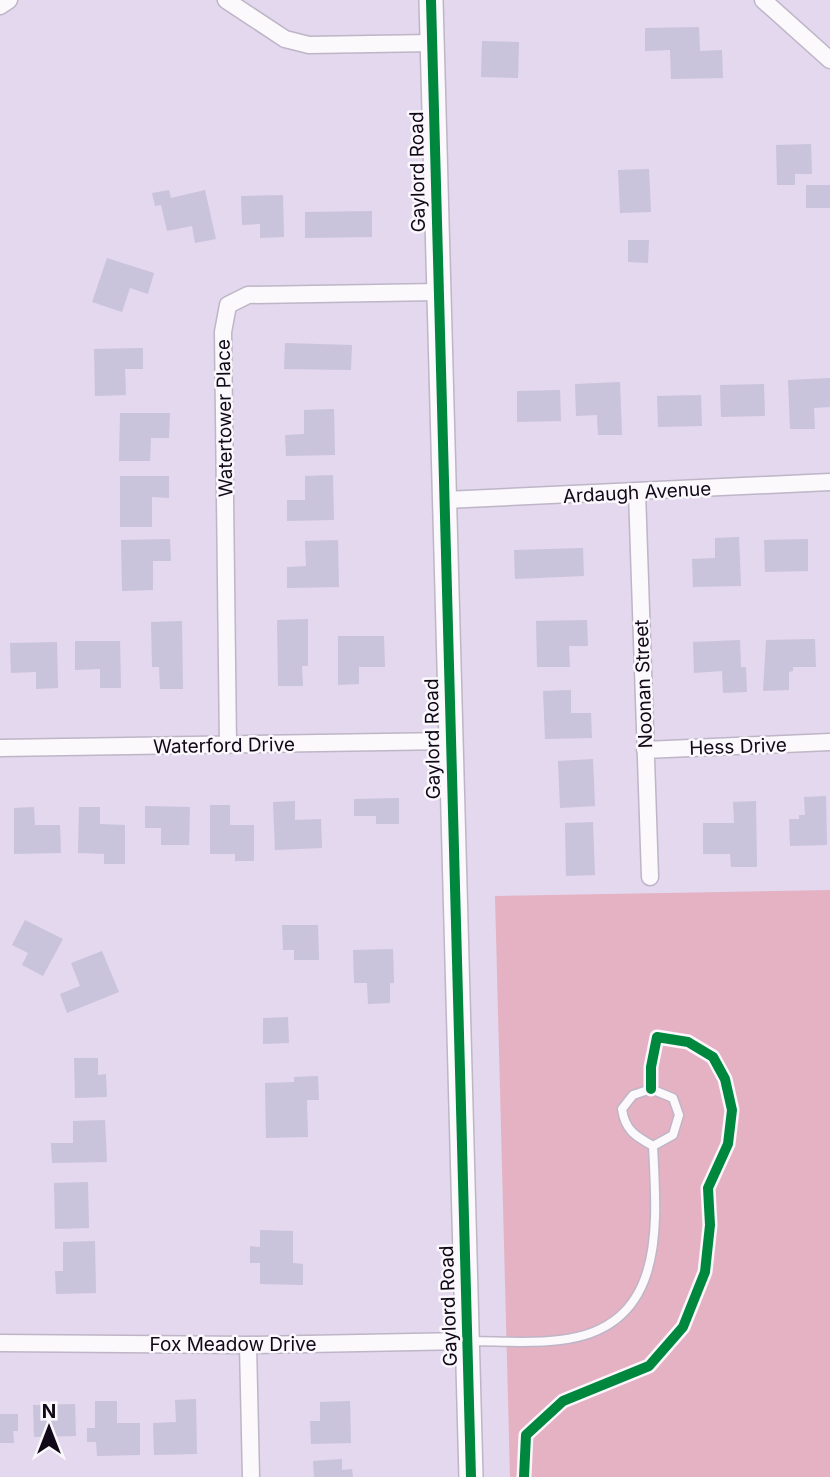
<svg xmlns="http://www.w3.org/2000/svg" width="830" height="1477" viewBox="0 0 830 1477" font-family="Inter,sans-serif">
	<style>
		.green { fill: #e4b2c3 }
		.building { fill: #c9c3db }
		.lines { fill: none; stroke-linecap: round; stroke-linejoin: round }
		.lane-casing { stroke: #beb5c7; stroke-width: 11 }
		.street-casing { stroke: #beb5c7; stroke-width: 19 }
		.secondary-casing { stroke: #beb5c7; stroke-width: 26 }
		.lane { stroke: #fbf9fc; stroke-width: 8 }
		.street { stroke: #fbf9fc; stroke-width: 16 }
		.secondary { stroke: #fbf9fc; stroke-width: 23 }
		.cycleway-casing { stroke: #fbf8fd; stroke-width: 15 }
		.cycleway { stroke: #00873e; stroke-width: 10 }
		.labels { text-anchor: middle; stroke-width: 5; stroke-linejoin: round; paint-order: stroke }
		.street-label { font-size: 19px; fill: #110917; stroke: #fbf8fd }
	</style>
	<rect width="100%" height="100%" fill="#e3d8ee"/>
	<path class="green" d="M830,890V1477H510L495,896Z"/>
	<path class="building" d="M699,27L700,51L722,50L723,78L671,79L670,50L645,51V28Z
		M482,41L519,42L518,78L481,77Z
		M811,144L812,174H795V185H777L776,145Z
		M649,169L651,212L620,213L618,170Z
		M806,185H830V208H806Z
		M169,190L171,198L205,190L216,239L195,243L192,226L167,231L161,205L155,206L152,193Z
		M283,195L284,237L260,238V224L242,225L241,196Z
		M372,211V237L305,238V212Z
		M628,240H649L648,263L628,262Z
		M107,258L154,273L148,294L130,288L122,312L92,302Z
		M285,343L352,345L351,370L284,369Z
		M143,348V369H125L126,395L95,396L94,349Z
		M830,378V407L814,408L815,429H790L788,380Z
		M620,382L622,435H598L597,415L576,416L575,384Z
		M764,384L765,416L721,417L720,385Z
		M560,390L561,421L517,422V391Z
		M701,395L702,426L658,427L657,396Z
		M334,409L335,455L286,456L285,435L304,434V410Z
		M120,413H170L169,438H151L150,461H119Z
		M333,475L334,520L287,521V500H305V476Z
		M120,476H169V498L152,497V527H120Z
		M739,537L741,586L693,587L692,559L715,558V538Z
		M170,539L171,561H153V590L122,591L121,540Z
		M808,539V571L765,572L764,540Z
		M338,540L339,587L287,588V567L306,566L305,541Z
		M583,548L584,576L515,579L514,550Z
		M308,619V666H302L303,686H278L277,620Z
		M587,620L588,646H569L570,667H537L536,621Z
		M182,621L183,689H160L159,667H152L151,622Z
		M338,636H384L385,667H359V684L338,685Z
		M815,639L816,667H793V671L789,672V690L763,691L766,640Z
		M740,640L741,667H746L747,692L723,693L722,671L694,673L693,642Z
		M75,641H120L121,688H100V669L75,670Z
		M57,642L58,688L36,689V672L11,673L10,643Z
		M571,690V713H591L592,738L545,739L543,691Z
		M593,759L595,806L560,808L558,761Z
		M826,796L827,845L790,846L789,819H799V815H805L804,797Z
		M399,798V824H376V816H354V799Z
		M295,801V820L321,819L322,848L275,850L273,802Z
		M756,801L757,867H731L730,854H703V823H734L733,802Z
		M210,805H230V825H254V861H235V854H210Z
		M145,806L190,807L189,845H161V828H145Z
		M34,807L35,825H60L61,853L14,854V808Z
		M79,807H100V824L125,825V864H104V854L78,853Z
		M593,822L595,875L566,876L565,823Z
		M25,920L63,939L43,976L22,965L28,953L12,945Z
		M282,925H318L319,960H294V950H283Z
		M393,949L394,983H390V1003L368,1004L367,983H354L353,950Z
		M102,951L119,992L67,1013L60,994L80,986L71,963Z
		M288,1017L289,1043L263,1044V1018Z
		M74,1058H98V1075L106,1074L107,1097L75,1098Z
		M318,1076L319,1100H307L308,1137L266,1138L265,1083L294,1082V1077Z
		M105,1120L107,1162L52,1163L51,1143H73V1121Z
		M88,1182L89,1228L55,1229L54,1183Z
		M260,1230L293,1231V1263L303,1264V1285L260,1284V1263H250V1246L260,1247Z
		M95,1241L96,1293L56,1294L55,1271H63V1242Z
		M196,1399L197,1454L154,1455L153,1423L176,1422L175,1400Z
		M95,1401H117V1423H140V1455L97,1456L96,1442H87V1428H95Z
		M350,1401L351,1443L311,1444L310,1421H320V1402Z
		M75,1404L76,1436L34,1437L33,1405Z
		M0,1414H18V1431H13L14,1443H0Z
		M342,1459V1470L352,1469L353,1477H314L313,1461Z"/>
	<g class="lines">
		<defs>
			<path id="lane" d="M469,1341C499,1341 531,1344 560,1340C667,1328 657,1226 653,1146L673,1135L679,1115L673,1098L651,1089L633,1095L622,1109C625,1130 635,1136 653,1146"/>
			<path id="street" d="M226,0L285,39L309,45L432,43
				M763,0L830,60
				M0,6L9,0
				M637,492L650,877
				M445,500L830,482
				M228,745L223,332L228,305L248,295L438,292
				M0,748L449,741
				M645,750L830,742
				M0,1343L248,1345L466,1341
				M248,1345L251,1477"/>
			<path id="secondary" d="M431,0L471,1477"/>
		</defs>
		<use href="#lane" class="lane-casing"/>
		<use href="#street" class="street-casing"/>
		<use href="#secondary" class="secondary-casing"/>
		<use href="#lane" class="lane"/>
		<use href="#street" class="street"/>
		<use href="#secondary" class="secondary"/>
		<defs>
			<path id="cycleway" d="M431,0L471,1477
				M524,1477L526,1435L563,1401L649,1366L683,1327L705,1272L710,1225L708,1188L728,1144L732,1110L725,1079L713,1057L688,1042L657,1037L651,1067V1089"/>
		</defs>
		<use href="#cycleway" class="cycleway-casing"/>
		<use href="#cycleway" class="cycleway"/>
	</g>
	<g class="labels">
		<g class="street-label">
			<text transform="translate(417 172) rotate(-91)" y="7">Gaylord Road</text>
			<text transform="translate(224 418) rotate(-91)" y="7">Watertower Place</text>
			<text transform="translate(637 492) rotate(-3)" y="7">Ardaugh Avenue</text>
			<text transform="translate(643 684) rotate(-92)" y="7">Noonan Street</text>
			<text transform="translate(432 739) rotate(-91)" y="7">Gaylord Road</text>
			<text transform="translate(224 745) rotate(-1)" y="7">Waterford Drive</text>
			<text transform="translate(738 746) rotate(-2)" y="7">Hess Drive</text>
			<text transform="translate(448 1306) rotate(-92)" y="7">Gaylord Road</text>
			<text x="233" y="1351">Fox Meadow Drive</text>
		</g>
	</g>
	<g transform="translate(49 1428)" stroke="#fbf8fd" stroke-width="5" paint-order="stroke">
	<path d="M0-5L12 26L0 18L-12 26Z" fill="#110917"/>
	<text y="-10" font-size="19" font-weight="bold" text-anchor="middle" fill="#110917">N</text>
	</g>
</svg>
